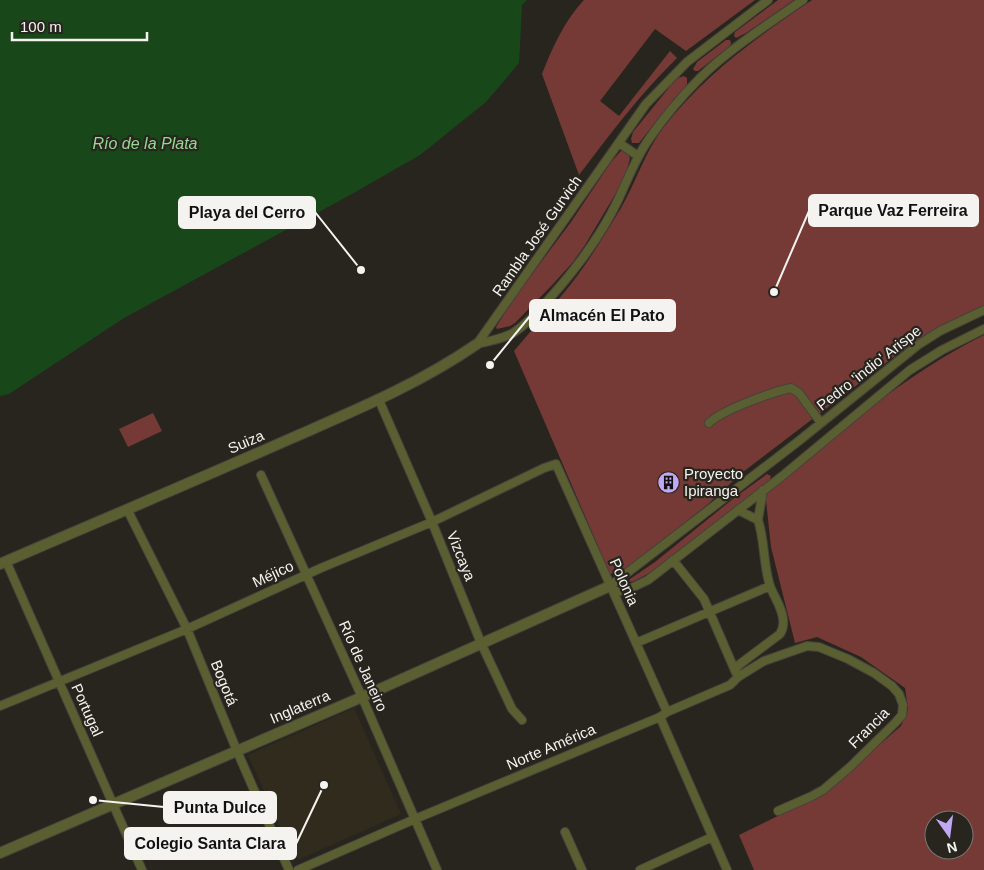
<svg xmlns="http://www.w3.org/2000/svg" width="984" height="870" viewBox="0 0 984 870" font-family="Arial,sans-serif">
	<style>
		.built { fill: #312b1e }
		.green { fill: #753a35; fill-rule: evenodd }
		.water { fill: #184819 }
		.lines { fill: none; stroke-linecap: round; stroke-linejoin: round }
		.minor-casing { stroke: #45423c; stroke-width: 10 }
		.tertiary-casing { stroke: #45423c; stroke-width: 12 }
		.minor { stroke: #5a5f31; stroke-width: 8 }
		.tertiary { stroke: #5a5f31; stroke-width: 10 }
		.labels { text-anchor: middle; stroke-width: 4.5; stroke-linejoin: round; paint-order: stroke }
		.street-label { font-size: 15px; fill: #f5f3ef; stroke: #28251f }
		.poi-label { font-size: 15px; fill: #f5f3ef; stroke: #28251f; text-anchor: start }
		.water-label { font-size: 16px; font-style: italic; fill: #93d991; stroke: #28251f }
		.leader { fill: none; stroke: #f5f3ef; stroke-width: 2 }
		.callout-dot { fill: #f5f3ef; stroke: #28251f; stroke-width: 2 }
		.callout { fill: #f5f3ef; stroke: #f5f3ef; stroke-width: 2 }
		.callout-label { font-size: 16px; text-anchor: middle; font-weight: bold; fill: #111 }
	</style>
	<rect width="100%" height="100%" fill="#28251f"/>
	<path class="built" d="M354,708L401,814L300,859L293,856L248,755Z"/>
	<path class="green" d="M584,0H755L686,51L655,29L600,101L619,116L670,51L677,58C640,94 610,134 579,175L542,74C552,48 565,20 584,0Z
		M778,0H794L746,33L736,38L734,36L735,32Z
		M812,0H984V309L926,337L895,356L743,472L707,505L644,555L622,571L610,574L514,351C533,328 553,307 571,284C589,261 605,234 621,208C636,182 645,152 663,128C704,75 757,37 812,0Z
		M726,40H730L731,43L730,46L698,71H695L693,69L697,62Z
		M684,76L687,78V86L674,99L639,143H632L631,139L633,132L672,84L678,78Z
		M621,151H626L630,158L625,178L585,245L573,262L554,283L515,323L510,326L497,329L496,327L514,298L571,222L611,162Z
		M984,335V870H754L739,835L824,793L901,726L908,709L905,688L861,657L817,637L795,643L771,547L765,491C836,435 903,375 984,335ZM934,820H964V850H934Z
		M153,413L162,431L128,447L119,429Z
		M767,474L771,476L770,480C748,498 650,581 629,582L630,579L655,562L734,498Z"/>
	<path class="water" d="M0,0H527L522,5L519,63L486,102L420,155L350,195L124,318L9,394L0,396Z"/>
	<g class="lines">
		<defs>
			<path id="minor" d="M619,143L638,156
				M477,344C490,341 502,339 513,333C527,324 538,312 549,299C576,269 601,236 618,200C628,179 636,157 649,139C664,117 682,96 700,78C728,50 771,22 803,0
				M477,344L646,104L687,62L768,0
				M379,400L432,522L481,643L512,709L522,720
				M709,423C722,410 772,392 791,388L799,393L821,423
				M261,475L362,697L437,870
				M127,509L187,629L237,751L289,870
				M738,510L758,520L763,490
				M673,560L704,599L736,673
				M6,561L142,870
				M610,586L800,440L918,345L940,331L984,310
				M614,591H625L648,580L781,477L910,370L942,350L984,329
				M636,643L770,586
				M735,670L740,664L780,634C783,629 784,625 783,619C782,607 774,597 770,586C763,564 765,541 758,520
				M0,706L187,629L321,568L432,522L544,468L556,464L667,712
				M660,717L727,870
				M565,832L582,870
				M298,870L415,819L660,717L667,712L730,685L738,677L764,661L807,646L819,647L848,659L874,673L892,686L899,694L903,705L902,715L895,723L850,767L823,790L812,796L778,811
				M640,870L712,837"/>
			<path id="tertiary" d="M0,564C97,522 195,481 292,438C356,410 419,384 477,344
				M0,853L362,697L610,586"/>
		</defs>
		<use href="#minor" class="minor-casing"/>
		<use href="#tertiary" class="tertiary-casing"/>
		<use href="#minor" class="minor"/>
		<use href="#tertiary" class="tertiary"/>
	</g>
	<defs>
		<symbol id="building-disc" viewBox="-11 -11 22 22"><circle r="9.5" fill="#c0a8f4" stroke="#28251f"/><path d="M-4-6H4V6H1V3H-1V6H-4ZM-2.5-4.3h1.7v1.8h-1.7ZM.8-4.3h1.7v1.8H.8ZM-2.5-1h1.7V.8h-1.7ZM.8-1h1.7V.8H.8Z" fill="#111"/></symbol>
	</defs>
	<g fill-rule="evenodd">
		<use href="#building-disc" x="656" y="470" width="25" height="25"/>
	</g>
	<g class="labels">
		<g class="street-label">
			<text transform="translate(537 236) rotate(-55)" y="5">Rambla José Gurvich</text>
			<text transform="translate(869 368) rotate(-38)" y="5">Pedro 'indio' Arispe</text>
			<text transform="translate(246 442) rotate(-23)" y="5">Suiza</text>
			<text transform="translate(461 556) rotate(68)" y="5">Vizcaya</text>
			<text transform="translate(273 574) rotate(-25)" y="5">Méjico</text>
			<text transform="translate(624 582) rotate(66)" y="5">Polonia</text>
			<text transform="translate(363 666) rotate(66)" y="5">Río de Janeiro</text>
			<text transform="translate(224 683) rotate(68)" y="5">Bogotá</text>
			<text transform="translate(300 707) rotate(-23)" y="5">Inglaterra</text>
			<text transform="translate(87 710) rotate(66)" y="5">Portugal</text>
			<text transform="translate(869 728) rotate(-45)" y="5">Francia</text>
			<text transform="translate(551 747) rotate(-23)" y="5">Norte América</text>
		</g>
		<g class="poi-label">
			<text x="684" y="479">Proyecto<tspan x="684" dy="17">Ipiranga</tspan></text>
		</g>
		<g class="water-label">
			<text x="145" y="149">Río de la Plata</text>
		</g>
	</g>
	<path class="leader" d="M774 292L809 211M361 270L315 212M490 365L530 316M93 800L164 807M324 785L296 844"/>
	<g class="callout-dot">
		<circle cx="774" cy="292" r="5"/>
		<circle cx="361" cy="270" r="5"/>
		<circle cx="490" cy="365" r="5"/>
		<circle cx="93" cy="800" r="5"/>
		<circle cx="324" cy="785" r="5"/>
	</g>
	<g class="callout">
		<rect x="809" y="195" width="169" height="31" rx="5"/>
		<rect x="179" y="197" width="136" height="31" rx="5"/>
		<rect x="530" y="300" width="145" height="31" rx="5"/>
		<rect x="164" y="792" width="112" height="31" rx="5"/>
		<rect x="125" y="828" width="171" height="31" rx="5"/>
	</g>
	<g class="callout-label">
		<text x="893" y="216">Parque Vaz Ferreira</text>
		<text x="247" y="218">Playa del Cerro</text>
		<text x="602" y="321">Almacén El Pato</text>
		<text x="220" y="813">Punta Dulce</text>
		<text x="210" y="849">Colegio Santa Clara</text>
	</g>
	<g transform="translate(949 835) rotate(166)"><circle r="24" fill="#28251f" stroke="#7a7772"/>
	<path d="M0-4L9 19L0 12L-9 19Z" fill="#c0a8f4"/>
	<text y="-8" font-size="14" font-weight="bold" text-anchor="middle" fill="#f5f3ef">N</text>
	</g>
	<path d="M12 32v8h135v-8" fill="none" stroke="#f5f3ef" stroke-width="2.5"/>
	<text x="20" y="32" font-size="15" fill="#f5f3ef" stroke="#28251f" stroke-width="4" paint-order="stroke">100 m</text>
</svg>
